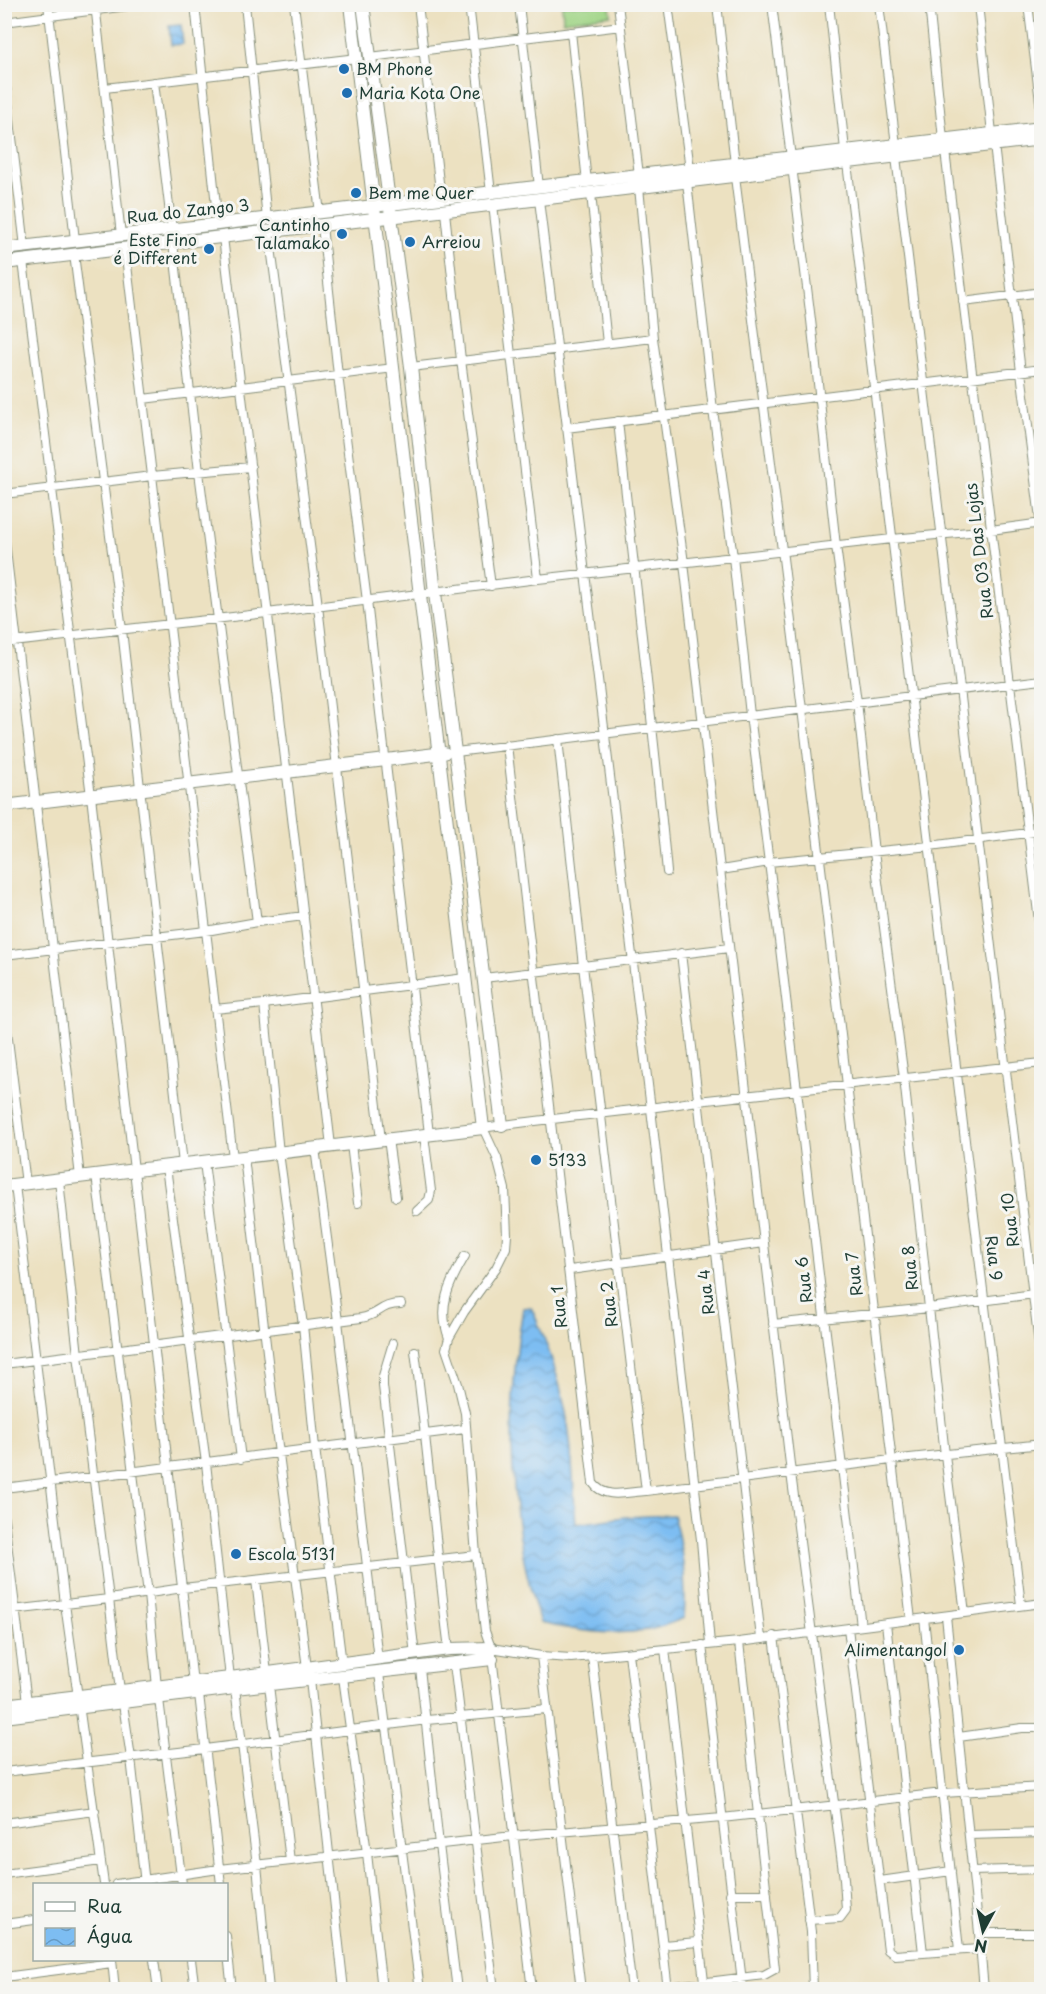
<svg xmlns="http://www.w3.org/2000/svg" width="1046" height="1994" viewBox="0 0 1046 1994" font-family="'Playpen Sans',sans-serif">
	<style>
		.pitch { fill: #9fd484; stroke: #5f885c; stroke-width: 1.5 }
		.water { fill: url(#water-waves); stroke: #4e7d93; stroke-width: 1.5 }
		.lines { fill: none; stroke-linecap: round; stroke-linejoin: round }
		.street-casing { stroke: #868f7a; stroke-width: 10 }
		.secondary-casing { stroke: #868f7a; stroke-width: 14 }
		.street { stroke: #fff; stroke-width: 8 }
		.secondary { stroke: #fff; stroke-width: 12 }
		.poi-dot { fill: #1f6fb2; stroke: #f6f6f2; stroke-width: 2 }
		.labels { text-anchor: middle; stroke-width: 6; stroke-linejoin: round; paint-order: stroke }
		.poi-label { font-size: 16px; fill: #1f3d34; stroke: #f6f6f2; text-anchor: start }
		.street-label { font-size: 16px; fill: #1f3d34; stroke: #f6f6f2 }
	</style>
	<defs>
		<pattern id="water-waves" width="16" height="10" patternUnits="userSpaceOnUse" patternTransform="scale(1.5)"><rect width="16" height="10" fill="#7dbdf2"/><path d="M0 5q4-4 8 0t8 0" fill="none" stroke="#669bc5"/></pattern>
	</defs>
	<rect width="100%" height="100%" fill="#f6f6f2"/>
	<filter id="ink" filterUnits="userSpaceOnUse"><feTurbulence type="fractalNoise" baseFrequency=".0167" numOctaves="2"/><feDisplacementMap in="SourceGraphic" scale="12" xChannelSelector="R" yChannelSelector="G"/><feConvolveMatrix kernelMatrix="1 2 1 2 8 2 1 2 1" color-interpolation-filters="sRGB"/></filter>
	<filter id="wash" filterUnits="userSpaceOnUse"><feTurbulence type="fractalNoise" baseFrequency=".008" numOctaves="4" result="noise"/><feDisplacementMap in="SourceGraphic" scale="24" xChannelSelector="R" yChannelSelector="G"/><feGaussianBlur stdDeviation="1.35" result="paint"/><feColorMatrix in="noise" values="0 0 0 0 0 0 0 0 0 0 0 0 0 0 0 0 0 1.4 0 .05"/><feComposite in="paint" operator="in"/></filter>
	<g filter="url(#wash)">
		<rect width="100%" height="100%" fill="#ece1c1"/>
		<path class="pitch" d="M562,5H610L611,15L563,21Z"/>
		<path class="water" d="M181,25L183,44L171,45L169,26Z
			M531,1307C546,1340 559,1377 566,1413C573,1449 573,1487 576,1524L625,1517L673,1515C683,1549 687,1582 684,1618C673,1622 660,1628 648,1630C611,1636 576,1631 540,1623C508,1521 505,1412 523,1308Z"/>
	</g>
	<g filter="url(#ink)">
		<g class="lines">
			<defs>
				<path id="street" d="M48,4L75,240
					M95,4L121,235
					M195,4L218,225
					M245,4L267,219
					M294,4L320,213
					M418,4L441,199
					M469,4L491,193
					M519,4L539,187
					M618,4L639,175
					M668,4L690,169
					M717,4L735,164
					M772,4L811,320L836,546L857,702L874,852L904,1078L945,1455L965,1613
					M829,4L845,150
					M879,4L896,145
					M929,4L943,139
					M978,4L992,133
					M1028,4L1042,118
					M4,22L143,4
					M571,32L587,182
					M370,57L621,26
					M4,70L25,247
					M154,82L172,230
					M105,88L357,58
					M994,145L1021,372L1041,526
					M945,151L1042,946
					M896,157C943,561 996,965 1042,1370
					M847,163L1021,1605
					M735,177L802,709L911,1620
					M687,182L713,410L733,557L750,715L780,948L861,1626
					M639,187L653,338L684,563L791,1473L844,1879L846,1910L840,1918L809,1920
					M591,194L607,343
					M539,200L651,1109L701,1540L710,1644
					M493,205L538,579
					M445,212L461,360L491,586
					M322,226L338,375L367,601L429,1134
					M269,232L318,606L381,1140
					M223,237L331,1146
					M173,242L199,472L257,922L304,916
					M125,248L233,1158
					M74,254L122,630L183,1164
					M23,261L91,796L193,1683
					M963,302L1042,292
					M411,367L653,338
					M143,399L394,368
					M618,421C634,572 653,722 667,872
					M566,428L1042,369
					M4,494L152,476L251,467
					M4,533L80,1177
					M4,643L267,613L538,579L892,539L991,530L1042,523
					M558,739L583,966L646,1491
					M507,745C537,991 566,1237 593,1483C605,1500 627,1492 646,1491L891,1460L1042,1444
					M456,752L1042,680
					M721,870L769,862L930,846L1042,831
					M681,953L761,1638
					M4,955L206,931L257,922
					M484,978L729,948
					M4,1007L26,1184
					M215,1009L264,1004
					M388,1139L396,1197
					M351,1144L358,1203
					M315,1148L338,1321L378,1659
					M244,1157L279,1454L307,1668
					M204,1162L241,1459
					M166,1167L206,1463L230,1678
					M96,1175L148,1594L157,1687
					M15,1185L65,1604L104,1884
					M417,1211L429,1200L431,1191L424,1135
					M570,1270L764,1243
					M773,1324L929,1308L1034,1294
					M449,1338C437,1307 449,1283 465,1256
					M393,1343L383,1376V1386L415,1655
					M415,1351C428,1451 436,1550 449,1649
					M4,1364L361,1318C380,1315 380,1304 401,1304
					M4,1488L465,1429
					M4,1519L27,1702
					M256,1580L267,1673
					M4,1611L109,1599L78,1355L59,1180
					M946,1616L979,1933H1042
					M924,1618L959,1950
					M886,1623L923,1953
					M848,1628L888,1950L895,1955L979,1949
					M774,1636L811,1932L813,1990
					M702,1645L743,1990
					M491,1648L541,1656L571,1658L739,1642L1042,1603
					M665,1649L705,1990
					M629,1653L668,1990
					M541,1656L581,1990
					M592,1656L632,1990
					M342,1664L315,1448L303,1325L279,1153L264,1004L465,978
					M454,1664L494,1990
					M420,1668L439,1845L457,1990
					M379,1673L420,1990
					M343,1677L367,1853L382,1990
					M310,1680L344,1990
					M269,1685L290,1861
					M235,1688L257,1865L269,1990
					M120,1691L109,1599L183,1588L476,1555
					M199,1694L221,1884
					M159,1699L182,1884
					M123,1704L131,1758L145,1884
					M959,1737L1022,1728H1042
					M4,1772L205,1749L427,1720L546,1709
					M4,1823L95,1811
					M969,1835L1042,1833
					M972,1871L1042,1869
					M4,1874L101,1861
					M880,1881L951,1871
					M116,1884L219,1869L513,1836L722,1818L943,1793L1042,1787
					M730,1894H767
					M4,1924L34,1920
					M979,1933L984,1990
					M226,1936L232,1990
					M663,1945L698,1942
					M112,1960L115,1990
					M154,1960L158,1990
					M191,1960L195,1990
					M4,1977L112,1963
					M532,1990L491,1648L485,1631L476,1555L465,1413L458,1384L446,1349L449,1338L464,1312L496,1268L506,1248L507,1235L505,1189L497,1158L483,1128C554,1117 626,1113 698,1101L1042,1063
					M643,1990L764,1975L775,1969L739,1642"/>
				<path id="secondary" d="M363,4L411,367L435,593L502,1125
					M4,249L1042,128
					M4,263L1042,139
					M4,806L444,753
					M4,1186L483,1128L350,4
					M4,1705L230,1678L449,1649L491,1648
					M4,1717L235,1688L492,1659"/>
			</defs>
			<use href="#street" class="street-casing"/>
			<use href="#secondary" class="secondary-casing"/>
			<use href="#street" class="street"/>
			<use href="#secondary" class="secondary"/>
		</g>
	</g>
	<g class="poi-dot">
		<circle cx="344" cy="69" r="6"/>
		<circle cx="347" cy="93" r="6"/>
		<circle cx="356" cy="193" r="6"/>
		<circle cx="342" cy="234" r="6"/>
		<circle cx="410" cy="242" r="6"/>
		<circle cx="209" cy="249" r="6"/>
		<circle cx="536" cy="1160" r="6"/>
		<circle cx="236" cy="1554" r="6"/>
		<circle cx="959" cy="1650" r="6"/>
	</g>
	<g class="labels">
		<g class="poi-label">
			<text x="356" y="75">BM Phone</text>
			<text x="359" y="99">Maria Kota One</text>
			<text x="368" y="199">Bem me Quer</text>
			<text x="330" y="231" text-anchor="end">Cantinho<tspan x="330" dy="18">Talamako</tspan></text>
			<text x="197" y="246" text-anchor="end">Este Fino<tspan x="197" dy="18">é Different</tspan></text>
			<text x="422" y="248">Arreiou</text>
			<text x="548" y="1166">5133</text>
			<text x="248" y="1560">Escola 5131</text>
			<text x="947" y="1656" text-anchor="end">Alimentangol</text>
		</g>
		<g class="street-label">
			<text transform="translate(188 211) rotate(-6)" y="6">Rua do Zango 3</text>
			<text transform="translate(979 551) rotate(-97)" y="6">Rua 03 Das Lojas</text>
			<text transform="translate(1010 1220) rotate(-97)" y="6">Rua 10</text>
			<text transform="translate(994 1258) rotate(83)" y="6">Rua 9</text>
			<text transform="translate(910 1268) rotate(-96)" y="6">Rua 8</text>
			<text transform="translate(854 1274) rotate(-97)" y="6">Rua 7</text>
			<text transform="translate(804 1280) rotate(-97)" y="6">Rua 6</text>
			<text transform="translate(706 1292) rotate(-97)" y="6">Rua 4</text>
			<text transform="translate(609 1304) rotate(-97)" y="6">Rua 2</text>
			<text transform="translate(559 1307) rotate(-96)" y="6">Rua 1</text>
		</g>
	</g>
	<rect width="1046" height="1994" fill="none" stroke="#f6f6f2" stroke-width="24"/>
	<rect x="33" y="1883" width="195" height="78" fill="#f6f6f2" stroke="#a0aca6" stroke-width="1.5"/>
	<rect x="45" y="1902" width="30" height="9" fill="#ffffff" stroke="#a0aca6" stroke-width="1.5"/>
	<text x="87" y="1913" font-size="18" fill="#1f3d34">Rua</text>
	<rect x="45" y="1928" width="30" height="18" fill="url(#water-waves)" stroke="#a0aca6" stroke-width="1.5"/>
	<text x="87" y="1943" font-size="18" fill="#1f3d34">Água</text>
	<g transform="translate(983 1931) rotate(188)" stroke="#f6f6f2" stroke-width="4.5" paint-order="stroke">
	<path d="M0-4.5L10 22L0 15L-10 22Z" fill="#1f3d34"/>
	<text y="-9" font-size="16" font-weight="bold" text-anchor="middle" fill="#1f3d34">N</text>
	</g>
</svg>
